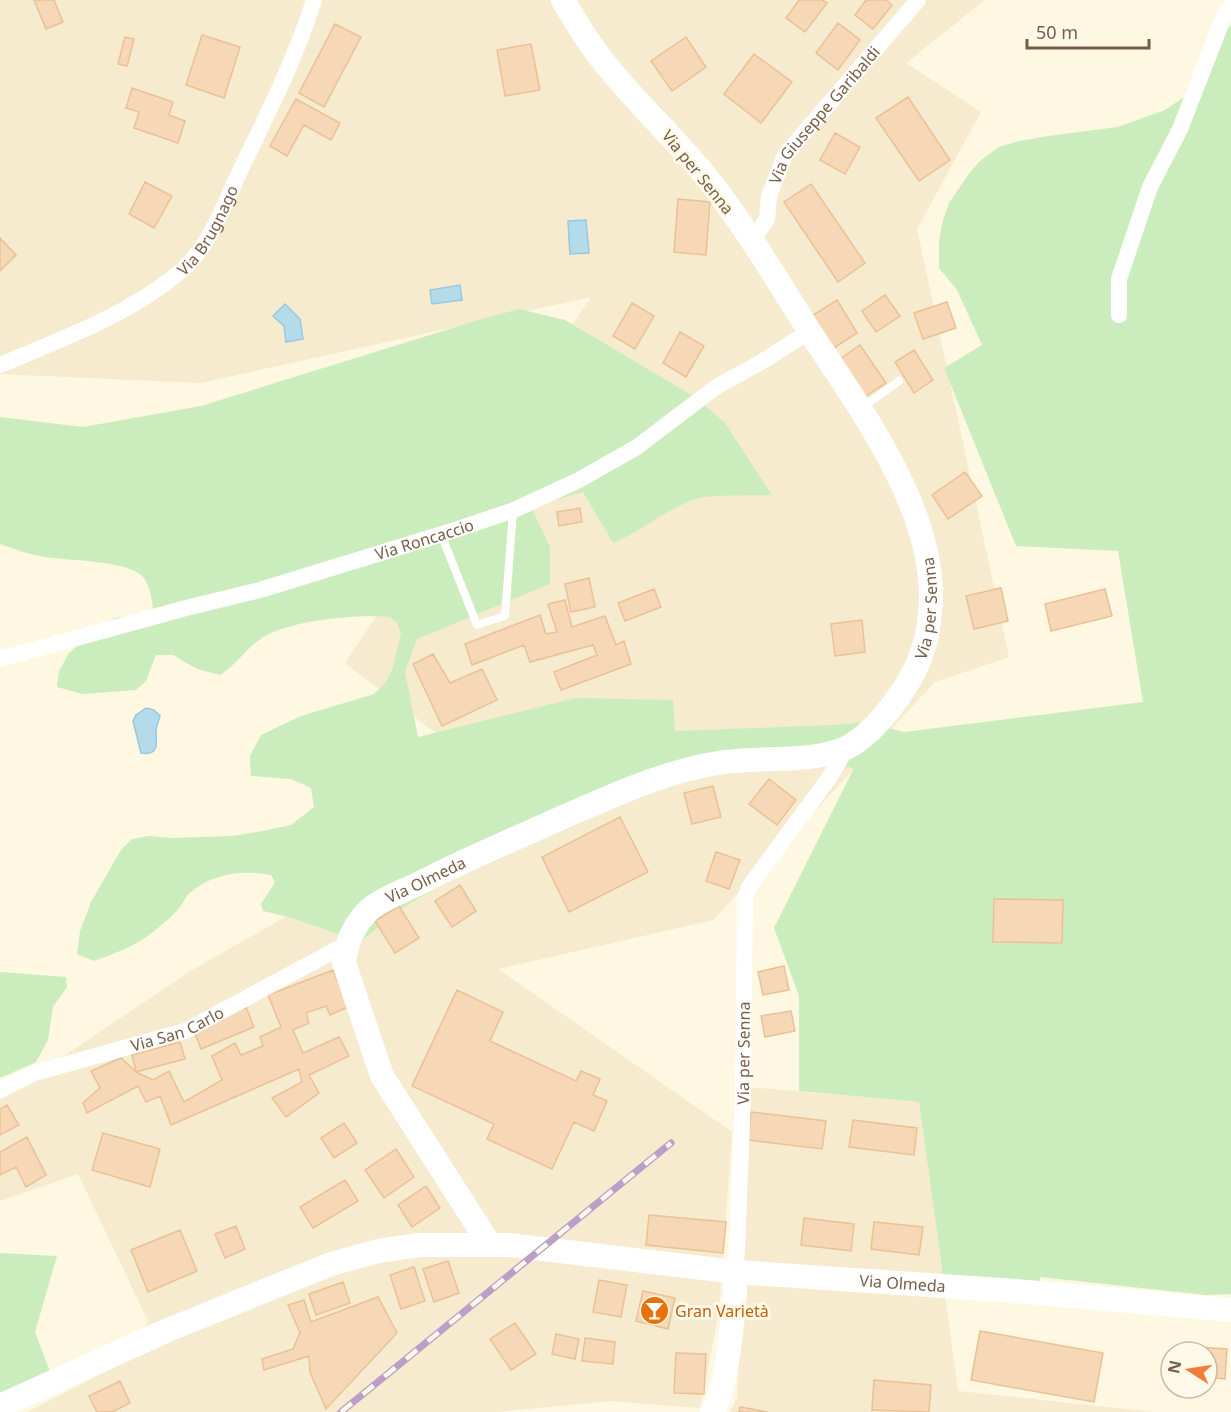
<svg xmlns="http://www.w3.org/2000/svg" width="1231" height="1412" viewBox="0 0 1231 1412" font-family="'Noto Sans',sans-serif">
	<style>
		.residential { fill: #f6eacf }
		.green { fill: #cbedbe }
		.water { fill: #b4dbe9; stroke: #99c9dc; stroke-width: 1.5 }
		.building { fill: #f6d8b6; stroke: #eac195; stroke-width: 1.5 }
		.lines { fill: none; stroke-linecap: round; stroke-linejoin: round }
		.lane { stroke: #fff; stroke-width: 8 }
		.street { stroke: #fff; stroke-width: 16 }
		.secondary { stroke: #fff; stroke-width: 24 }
		.rail-casing { stroke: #bb9fc8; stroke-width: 7 }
		.rail { stroke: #fff9e9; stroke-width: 4.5; stroke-dasharray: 14; stroke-linecap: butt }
		.labels { text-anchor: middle; stroke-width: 6; stroke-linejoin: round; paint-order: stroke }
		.street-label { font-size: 16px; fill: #785e46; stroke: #fff9e9 }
		.food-label { font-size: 16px; fill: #c56008; stroke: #fff9e9; text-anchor: start }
	</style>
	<rect width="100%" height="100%" fill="#fef7e1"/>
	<path class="residential" d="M0,0H985L906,63L981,112L917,229L1009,657L935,682L713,920L498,969L732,1132L719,1312L700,1408L611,1401L496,1412H27L134,1357L148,1321L78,1174L0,1201V1099L192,970L509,790L345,663L591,297L201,383L0,374Z
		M748,1087L919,1102L958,1391L1154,1412H730L737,1398Z"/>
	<path class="green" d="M1231,26V1294L1206,1295L1040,1277V1285L943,1277L919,1102L799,1091V996L774,928L854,768L807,763L717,773L670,787L605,810L467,869L398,911L360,942L292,918L263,911L261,904L275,882L271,875C243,870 214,873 191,892C186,895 184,902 180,907C172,917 159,927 149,935C133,947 113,954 94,961L77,954L80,931L91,902L121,850L132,839L149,836L173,838L233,836L262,831L291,825L314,807L311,788L291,779L251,776L250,756L261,735L301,716L374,694L386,682L393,667L401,633L397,623L390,617C358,614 283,620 258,641C243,652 236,665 220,675L197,669L173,655H156L146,681L136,690L82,694L57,687L59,671L69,653L81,643L115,618L153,613C153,603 150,585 143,577C129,560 68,561 45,557C30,555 14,549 0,544V417L83,427L201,406L475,321L519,309L565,320L695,397L725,423L772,495C754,496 711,494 696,499C666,509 642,531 613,543L583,492L531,507L550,547V584L417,639L405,672L418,737L576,698L673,700L675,731L835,725L867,722L904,732L1143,702L1118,551L1016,546L944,368L982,345L957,290L939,268V241L943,220L949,203L970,172L981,160L999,147L1015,142L1048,136L1118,127L1165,110L1184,97L1224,30Z
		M0,972L66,977L67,987L53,1007L48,1040L36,1062L0,1078Z
		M0,1253L57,1256L35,1332L52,1377L0,1398Z"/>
	<path class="water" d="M586,220L589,253L570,254L568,221Z
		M460,285L462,300L432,304L430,290Z
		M285,304L300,319L303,339L286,342L284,326L273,316Z
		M146,708L154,710L160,716C159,721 156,726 156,731C156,743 160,756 141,753L133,721L136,715Z"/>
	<path class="building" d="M34,0H54L63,22L46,29Z
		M799,0H822L827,3L805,32L786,18Z
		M866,0H886L892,5L873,29L855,15Z
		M838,23L860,40L838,70L816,53Z
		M335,24L361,37L324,107L299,93Z
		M202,35L240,47L224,98L186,85Z
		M125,37L134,39L127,66L118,64Z
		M686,37L706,67L672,91L651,61Z
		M531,44L540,90L505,96L497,50Z
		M754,54L792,82L761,123L724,94Z
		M132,88L173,102L169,115L185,121L178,143L134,128L139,112L126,108Z
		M908,97L950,160L919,181L876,118Z
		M296,99L340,123L331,140L304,125L287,156L270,146Z
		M835,133L860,147L845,174L820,160Z
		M145,182L172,196L154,228L129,214Z
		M811,184L865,263L838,282L784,202Z
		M678,199L710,202L706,255L674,252Z
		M0,238L16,255L0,271Z
		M885,295L900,316L876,332L862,311Z
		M837,300L857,333L831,350L810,317Z
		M947,302L956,328L923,339L914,313Z
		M632,303L654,316L635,349L613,336Z
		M680,332L704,346L686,377L663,363Z
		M860,345L886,383L863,398L837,361Z
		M914,350L933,380L914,393L895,362Z
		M965,472L982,496L948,519L932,495Z
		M580,508L582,522L559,526L557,512Z
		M589,578L595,607L571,612L565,584Z
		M1001,588L1008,621L974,629L966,596Z
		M654,589L661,607L625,621L618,603Z
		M1105,589L1112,616L1051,631L1045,604Z
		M565,600L572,627L605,616L616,645L624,641L631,664L561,690L554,672L597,655L593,645L530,662L524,645L472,665L465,644L540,615L546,634L557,632L548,604Z
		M862,620L865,652L835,656L831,624Z
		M433,654L450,683L482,669L497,700L442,726L413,664Z
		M769,779L796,800L777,825L749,804Z
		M713,786L721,817L692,824L684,793Z
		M620,817L648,872L569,912L542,857Z
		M716,852L740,860L729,889L706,881Z
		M460,885L476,911L452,927L435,901Z
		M994,899L1063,900L1062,943L993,942Z
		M399,906L419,938L395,953L375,921Z
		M784,966L789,990L763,995L758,972Z
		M333,970L348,1007L330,1015L326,1006L306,1013L309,1023L293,1030L303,1053L339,1037L349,1056L309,1075L319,1093L286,1117L272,1098L302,1082L299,1069L171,1125L160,1096L146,1102L138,1086L87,1113L83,1103L100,1088L91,1071L121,1058L136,1072L153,1080L169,1071L184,1102L222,1080L212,1056L235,1043L241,1055L263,1046L260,1037L281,1027L268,995Z
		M457,990L503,1012L490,1041L576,1081L581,1071L600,1079L593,1095L607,1101L594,1131L574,1122L552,1169L487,1139L494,1124L412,1086Z
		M246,1007L254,1027L201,1049L193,1029Z
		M791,1011L795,1031L765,1037L761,1016Z
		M180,1042L185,1059L136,1072L132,1055Z
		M7,1105L19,1125L0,1135V1109Z
		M751,1112L826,1121L822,1149L748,1140Z
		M853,1120L917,1128L914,1155L849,1147Z
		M344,1123L357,1143L334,1158L321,1138Z
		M103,1133L160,1149L150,1187L92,1170Z
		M27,1137L46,1175L26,1187L16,1167L0,1175V1152Z
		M396,1149L414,1177L384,1198L365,1170Z
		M345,1180L358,1201L313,1228L300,1207Z
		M426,1186L440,1208L412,1227L398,1205Z
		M649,1215L726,1222L723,1253L646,1245Z
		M804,1218L854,1224L851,1251L801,1245Z
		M874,1222L923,1227L919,1255L871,1249Z
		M236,1226L245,1249L225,1258L215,1234Z
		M180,1230L197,1271L148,1292L131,1250Z
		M448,1261L459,1293L434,1302L423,1269Z
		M414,1267L425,1301L401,1309L390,1275Z
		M599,1280L627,1285L621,1317L593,1312Z
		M343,1282L350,1303L316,1315L309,1294Z
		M643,1291L675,1298L668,1329L636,1321Z
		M378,1297L397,1333L326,1409L310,1372L309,1356L264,1370L262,1359L293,1349L300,1333L288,1305L304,1300L311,1322Z
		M515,1323L536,1354L511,1370L490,1339Z
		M980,1331L1103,1353L1094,1402L971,1380Z
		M556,1334L579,1339L575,1359L552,1354Z
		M585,1338L615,1342L613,1364L582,1361Z
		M1197,1347L1227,1349L1225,1379L1207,1377V1352H1197Z
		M676,1353L706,1354L704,1394L674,1393Z
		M874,1380L931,1385L929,1412L872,1410Z
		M120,1381L130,1403L112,1412H97L89,1396Z
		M740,1407L768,1412H739Z"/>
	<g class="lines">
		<path class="lane" d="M863,407L899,381
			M441,534L477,625L505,616L513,511"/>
		<g class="street">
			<path id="s1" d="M752,240L767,219L769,196L785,155L918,0"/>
			<path d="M1119,315V279L1150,187L1180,129L1226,11L1231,7"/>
			<path id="s2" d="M0,365C62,339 129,315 181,271C211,245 223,206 240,171C267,115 295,60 314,0"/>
			<path id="s3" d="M0,659L186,608L260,590L452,531L514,510L579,480L637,447L716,387L763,361L810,331"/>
			<path id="s4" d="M0,1090L35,1073L185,1031L345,945"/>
			<path id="s5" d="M736,1272L743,1098L745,899L749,887L829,778L847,748"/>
		</g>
		<g class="secondary">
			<path id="s6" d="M490,1245L382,1076L344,963C346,944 353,926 368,911C378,900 411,888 426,880C469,858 514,839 559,819C610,797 662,772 718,763C756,756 814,764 848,747C878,731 914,681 923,649C927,638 929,625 930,613C941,516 859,407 808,329C778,281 749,233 715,188C681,143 638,106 603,61C588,42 575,21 563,0"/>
			<path id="s7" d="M0,1406L168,1330L331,1264L378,1251L420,1245H508L736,1272L1016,1291L1231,1310"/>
			<path d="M712,1412C728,1389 735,1302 736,1272"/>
		</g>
		<defs>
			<path id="rail" d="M341,1412L671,1143"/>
		</defs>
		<use href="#rail" class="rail-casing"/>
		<use href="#rail" class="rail"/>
	</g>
	<defs>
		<symbol id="bar-disc" viewBox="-11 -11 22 22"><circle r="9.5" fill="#e8710a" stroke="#fff9e9"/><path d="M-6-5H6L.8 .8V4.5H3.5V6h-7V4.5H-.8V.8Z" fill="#fff"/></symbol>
	</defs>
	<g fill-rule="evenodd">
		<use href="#bar-disc" x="638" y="1294" width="33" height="33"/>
	</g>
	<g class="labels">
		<g class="street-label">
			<text dy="6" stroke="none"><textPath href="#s1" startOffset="148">Via Giuseppe Garibaldi</textPath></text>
			<text transform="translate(698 172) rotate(51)" y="6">Via per Senna</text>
			<text dy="6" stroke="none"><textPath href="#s2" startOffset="254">Via Brugnago</textPath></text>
			<text dy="6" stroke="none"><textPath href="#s3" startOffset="441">Via Roncaccio</textPath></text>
			<text dy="6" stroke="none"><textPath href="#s6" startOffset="1058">Via per Senna</textPath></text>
			<text dy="6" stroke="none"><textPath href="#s6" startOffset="444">Via Olmeda</textPath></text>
			<text dy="6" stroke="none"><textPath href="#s4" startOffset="188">Via San Carlo</textPath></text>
			<text dy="6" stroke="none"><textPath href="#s5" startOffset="219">Via per Senna</textPath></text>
			<text dy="6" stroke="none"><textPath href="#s7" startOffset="936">Via Olmeda</textPath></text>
		</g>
		<g class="food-label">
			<text x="675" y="1317">Gran Varietà</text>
		</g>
	</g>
	<g transform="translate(1189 1370) rotate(282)"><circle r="28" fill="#fff9e9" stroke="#c9bba8" stroke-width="1.5"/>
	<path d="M0-4.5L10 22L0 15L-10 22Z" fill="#f37c3b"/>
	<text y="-9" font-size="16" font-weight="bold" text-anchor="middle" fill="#785e46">N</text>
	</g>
	<path d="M1027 39v9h122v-9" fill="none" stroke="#785e46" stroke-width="3"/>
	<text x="1036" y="39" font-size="18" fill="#785e46" stroke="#fff9e9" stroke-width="4.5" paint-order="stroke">50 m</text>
</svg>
